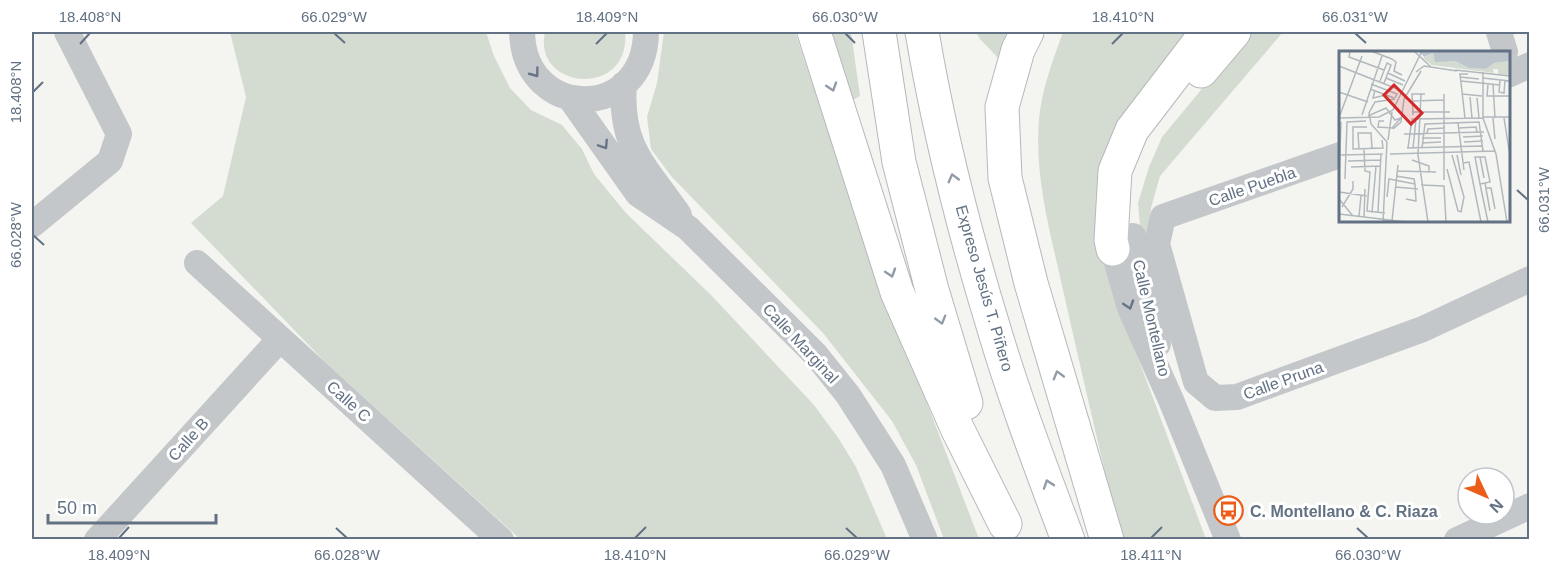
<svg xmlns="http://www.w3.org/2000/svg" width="1561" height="571" viewBox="0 0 1561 571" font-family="Arial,sans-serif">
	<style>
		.green { fill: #d4dcd1 }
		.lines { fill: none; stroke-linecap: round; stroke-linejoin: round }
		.highway-casing { stroke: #b6b8bc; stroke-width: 35 }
		.minor { stroke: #c4c7ca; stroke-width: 26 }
		.highway { stroke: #fff; stroke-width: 33 }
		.oneway { stroke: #677587 }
		.oneway2 { stroke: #919ca8 }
		.ticks { fill: none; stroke: #627183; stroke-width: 2 }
		.labels { text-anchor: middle; stroke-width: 6; stroke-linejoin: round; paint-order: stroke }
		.street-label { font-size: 16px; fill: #627183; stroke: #fff }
		.poi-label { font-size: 16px; font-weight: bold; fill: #627183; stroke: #fff; text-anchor: start }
		.inset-road { fill: none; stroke: #b1b8be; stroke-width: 1.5 }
		.view { fill: #d62828; fill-opacity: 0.15; stroke: #d62828; stroke-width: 3 }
		.inset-edge { fill: none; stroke: #627183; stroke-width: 3 }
		.neatline { fill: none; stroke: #627183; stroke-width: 2 }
		.ticks-label { font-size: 15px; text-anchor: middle; fill: #627183 }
	</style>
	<rect width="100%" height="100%" fill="#f4f5f0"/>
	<path class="green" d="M230,32H486L494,56L510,88L531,110L562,125L582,149L594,174L626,213L712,296L814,405L839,439L856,467L887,539H520L324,361L191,223L223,196L246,97Z
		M545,32H625C631,99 532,90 545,32Z
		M664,32H795L871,257L979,539H944L916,465L892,421L823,333L671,176L651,149L647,117L657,83Z
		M822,32H851L860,96L853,100L850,98Z
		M976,32H1008L999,59L980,39Z
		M1063,32H1198L1132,120L1120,310L1206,539H1121C1101,457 1082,374 1063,290C1051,235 1034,177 1039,119C1042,88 1053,60 1063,32Z
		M1249,32H1283L1160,176L1151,208L1147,253L1140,227L1138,203L1149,167L1162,137Z"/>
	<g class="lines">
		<defs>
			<path id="highway" d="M814,32L897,292L957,428L1005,524
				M879,32L899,162L932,290L966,403
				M922,32C939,132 964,231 994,329C1015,400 1042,470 1068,540
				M1027,32L1018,50L1002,107L1005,178L1031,283L1107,540
				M1201,71L1234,32
				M1113,249L1111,240L1115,171L1132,130L1207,32"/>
		</defs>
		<use href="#highway" class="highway-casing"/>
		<path class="minor" d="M522,32C524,121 645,122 646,32
			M1499,32L1505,52
			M1508,75L1530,65
			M624,84C619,147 646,167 679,215
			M570,98L638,194L688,228L816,355L848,395L893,465L925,540
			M1340,155L1163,217L1157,244L1196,382L1215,398L1237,397L1423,329L1530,279
			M32,225L110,161L119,134L67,32
			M1133,236L1158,344
			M1113,249L1130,308L1171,400L1228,540
			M197,263L501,540
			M97,540L280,339
			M1457,540L1530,506"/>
		<use href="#highway" class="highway"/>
	</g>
	<defs><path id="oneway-chevron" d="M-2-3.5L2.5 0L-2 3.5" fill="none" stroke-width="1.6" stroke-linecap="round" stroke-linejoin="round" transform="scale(1.5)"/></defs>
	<g class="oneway">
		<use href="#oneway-chevron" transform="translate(535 73) rotate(53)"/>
		<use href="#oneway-chevron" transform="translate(604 145) rotate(57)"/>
		<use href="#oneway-chevron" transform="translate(1129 305) rotate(72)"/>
	</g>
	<g class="oneway2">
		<use href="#oneway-chevron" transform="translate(832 87) rotate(72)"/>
		<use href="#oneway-chevron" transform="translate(953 178) rotate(-105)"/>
		<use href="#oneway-chevron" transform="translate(891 273) rotate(72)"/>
		<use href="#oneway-chevron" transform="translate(941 320) rotate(74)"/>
		<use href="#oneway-chevron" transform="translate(1058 375) rotate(-106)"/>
		<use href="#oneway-chevron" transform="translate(1048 484) rotate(-109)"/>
	</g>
	<path class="ticks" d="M334,33L345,43M845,33L855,43M1355,33L1366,43M80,44L90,33M596,44L607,33M1112,44L1123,33M33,92L43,82M1517,190L1528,200M33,235L44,245M336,528L347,538M846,528L857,538M1357,528L1368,538M119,538L129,527M635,538L646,527M1151,538L1162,527"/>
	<defs>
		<symbol id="bus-ring" viewBox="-11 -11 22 22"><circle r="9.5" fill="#fff" stroke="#eb5d19" stroke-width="1.5"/><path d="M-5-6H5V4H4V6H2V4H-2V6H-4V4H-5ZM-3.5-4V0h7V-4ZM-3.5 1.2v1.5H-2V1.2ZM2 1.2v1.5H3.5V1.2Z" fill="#eb5d19"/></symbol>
	</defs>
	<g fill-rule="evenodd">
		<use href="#bus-ring" x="1212" y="494" width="33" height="33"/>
	</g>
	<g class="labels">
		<g class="street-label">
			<text transform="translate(1252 186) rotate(-19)" y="6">Calle Puebla</text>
			<text transform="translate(985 288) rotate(74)" y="6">Expreso Jesús T. Piñero</text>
			<text transform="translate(1152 318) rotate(77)" y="6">Calle Montellano</text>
			<text transform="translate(801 343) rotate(47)" y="6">Calle Marginal</text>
			<text transform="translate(1283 380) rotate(-20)" y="6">Calle Pruna</text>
			<text transform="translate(349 401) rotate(42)" y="6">Calle C</text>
			<text transform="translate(188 439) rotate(-48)" y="6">Calle B</text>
		</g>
		<g class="poi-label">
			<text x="1250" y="517">C. Montellano &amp; C. Riaza</text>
		</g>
	</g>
	<g transform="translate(1339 51)">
		<rect width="171" height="171" fill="#f4f5f0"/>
		<path d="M94,2L96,10H116L130,17L147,18L155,12L171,10V24L159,23V18H154L155,22L93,14L84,7Z" fill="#d4dcd1"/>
		<path d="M80,0H171V10L155,12L147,18L130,17L116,10L96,11L94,2L85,6Z" fill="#bcc6cc"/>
		<path class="inset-road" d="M32,0L53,8M75,0L92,16M11,1L10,6L45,19M53,8L57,11L55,20L63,24M0,15L61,39M116,19L171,25M77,21L85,15L118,20M144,21V67L157,103L168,171M49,22L66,30M121,26L140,28M47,27L64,34M144,27L171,30M161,29L160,41L165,42L166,29M41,30L48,12L52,14L45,32M122,30L161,34M32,33L58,43L56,47M149,33L148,45H171M154,33L156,67M31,38L55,47M36,39L34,47L47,44M0,41L29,51M82,43L79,104L89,171M105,43V129M123,43L143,45M131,46L133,67M138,47L140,67M73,50L105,49M73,61H111M1,64L23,5M23,64L43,5M74,64L73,43H86M29,65L47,57L56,69L62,67M144,66H171M0,67L40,66L54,59L83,0M126,67L121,23H129M154,67L156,88M165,67L171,105M45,70H40L39,76L53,77L62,67M119,72L125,119M28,76H14V98L44,97L43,89M120,77L137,76L138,81M54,78L62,71L65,48L82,20M88,82L89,78L106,77M65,83L145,81M124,86L144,85M83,87H102M49,89L53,61M125,91L144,90M83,92L102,91M68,97L144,95M69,97L73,68L144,67M74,97L77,68M83,97L86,73L140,71L144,100M20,98L19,82H32L33,97M25,98L26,120L31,121L28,160L46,162M51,103L156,100M2,104L44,103M113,104L125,146L122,161M118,104L122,124M141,106L145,127M73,109L90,115V121M9,110L42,109M124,112L130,111L142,171M12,116L42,115M108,118L119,160L123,161M58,120L97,121M57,125L75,128L76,133M0,126L2,71M6,128L8,71L27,70M146,132L151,160M141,133L151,131L146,106H136L141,133L149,171M82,134L105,135L107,171M56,136L79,138M147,137H152L156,158M0,141L28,145M48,146L50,128L76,133M0,148L14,165M67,148L77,150L76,133M3,156L14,138V130M39,161L42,103M33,162L37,115M0,163L67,171M20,165L22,145M25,166L26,138M53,170L59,114M44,171L48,91L32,73L30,62L36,51L56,48"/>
		<path class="view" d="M55,34L83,62L72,73L45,44Z"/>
		<rect width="171" height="171" class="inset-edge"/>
	</g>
	<rect width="1561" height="571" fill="none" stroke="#ffffff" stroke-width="66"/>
	<g transform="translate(1486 496) rotate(134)"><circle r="28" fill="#ffffff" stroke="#c0c6cd" stroke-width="1.5"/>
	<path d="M0-4.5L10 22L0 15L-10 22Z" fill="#eb5d19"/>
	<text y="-9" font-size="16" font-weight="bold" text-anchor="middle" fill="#627183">N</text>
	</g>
	<path d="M48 514v9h168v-9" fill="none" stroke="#627183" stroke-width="3"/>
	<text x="57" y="514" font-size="18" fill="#627183" stroke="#ffffff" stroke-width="4.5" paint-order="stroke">50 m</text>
	<rect x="33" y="33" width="1495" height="505" class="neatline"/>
	<g class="ticks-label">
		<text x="90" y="22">18.408°N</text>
		<text x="334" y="22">66.029°W</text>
		<text x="607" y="22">18.409°N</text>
		<text x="845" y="22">66.030°W</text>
		<text x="1123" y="22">18.410°N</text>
		<text x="1355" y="22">66.031°W</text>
		<text transform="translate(16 92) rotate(-90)" y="5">18.408°N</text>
		<text transform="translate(1544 200) rotate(-90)" y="5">66.031°W</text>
		<text transform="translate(16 235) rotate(-90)" y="5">66.028°W</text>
		<text x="119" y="560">18.409°N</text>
		<text x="347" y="560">66.028°W</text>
		<text x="635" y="560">18.410°N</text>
		<text x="857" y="560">66.029°W</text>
		<text x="1151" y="560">18.411°N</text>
		<text x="1368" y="560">66.030°W</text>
	</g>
</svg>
